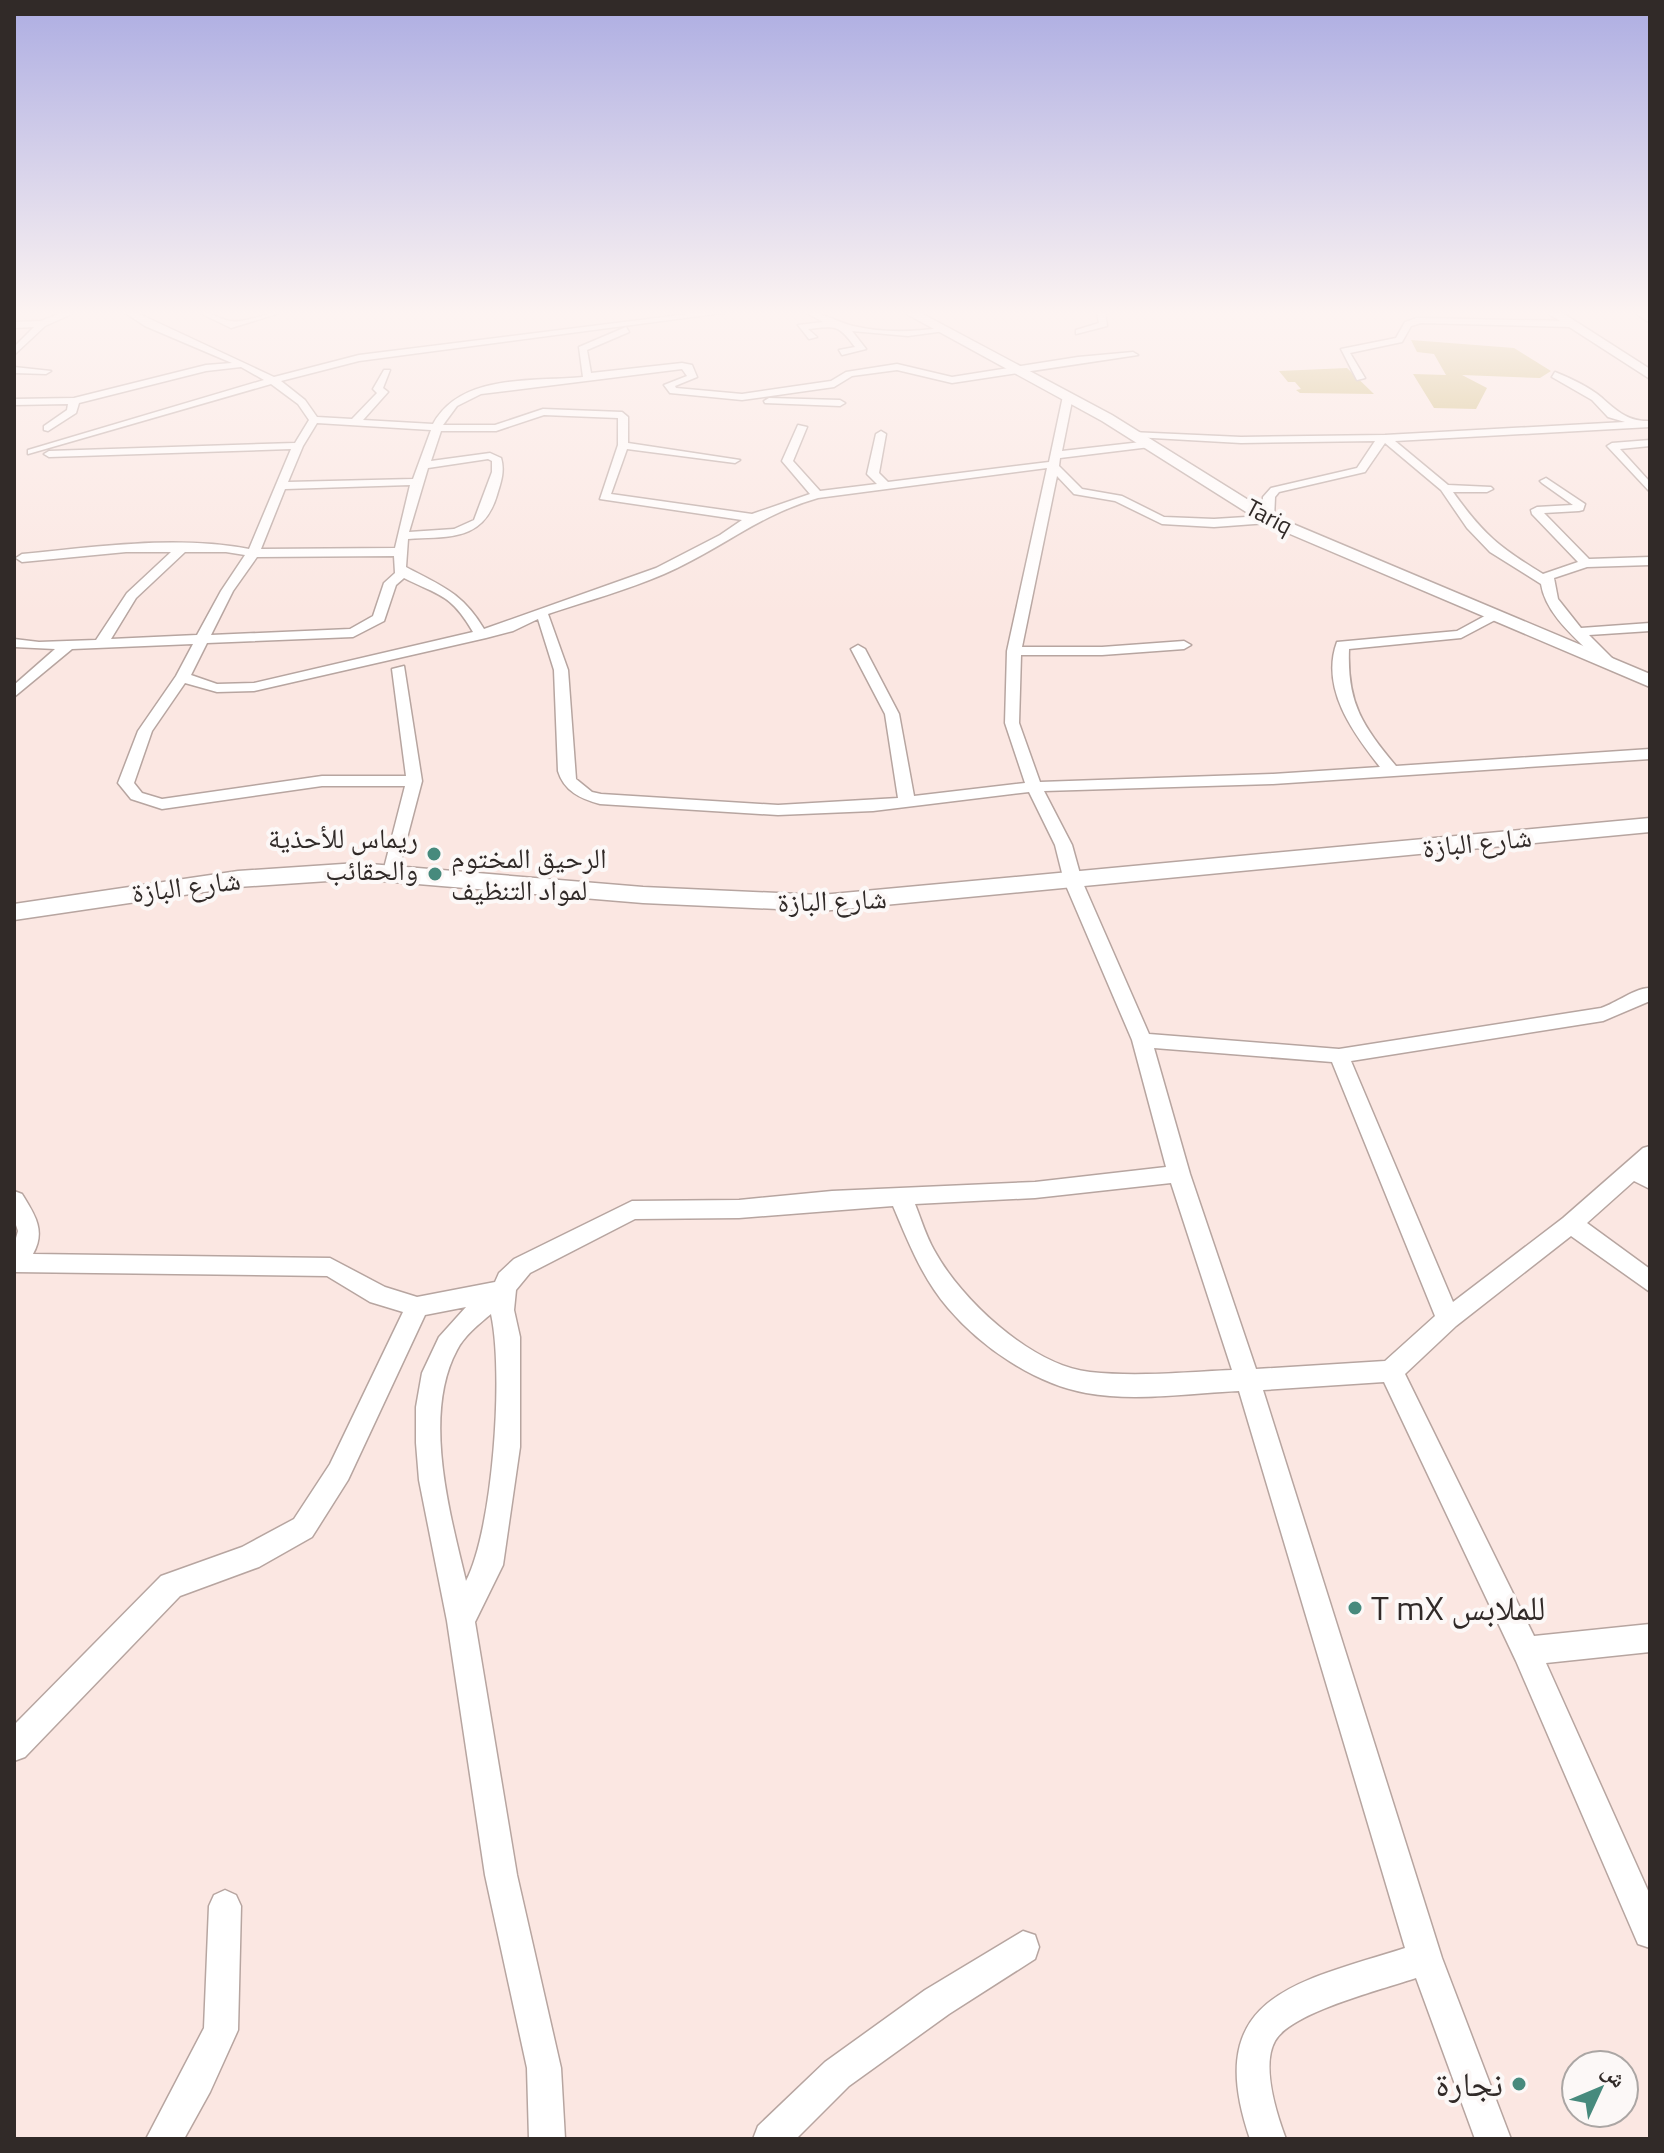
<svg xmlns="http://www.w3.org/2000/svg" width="1664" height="2153" viewBox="0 0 1664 2153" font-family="'Titillium Web','Noto Naskh Arabic',sans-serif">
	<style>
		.green { fill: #cdba76 }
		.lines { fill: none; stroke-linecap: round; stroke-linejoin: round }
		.street-casing { stroke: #b7a5a0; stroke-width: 3 }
		.secondary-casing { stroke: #b7a5a0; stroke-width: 3 }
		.primary-casing { stroke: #b7a5a0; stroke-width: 3 }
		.street { fill: #fff; fill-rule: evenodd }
		.secondary { fill: #fff; fill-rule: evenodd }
		.primary { fill: #fff; fill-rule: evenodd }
		.poi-dot { fill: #478a7d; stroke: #fcf8f7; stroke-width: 3 }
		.labels { text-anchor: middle; stroke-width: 8; stroke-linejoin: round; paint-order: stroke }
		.far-street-label { font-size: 24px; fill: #312a28; stroke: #fcf8f7 }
		.poi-label { font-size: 28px; fill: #312a28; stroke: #fcf8f7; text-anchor: end }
		.street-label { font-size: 28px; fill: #312a28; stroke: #fcf8f7 }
		.near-poi-label { font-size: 34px; fill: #312a28; stroke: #fcf8f7; text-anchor: start }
	</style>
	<rect width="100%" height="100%" fill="#fbe7e2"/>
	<path class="green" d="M1411,340L1514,348L1551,371L1540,378L1462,375L1487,388L1476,409L1434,408L1413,374L1446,375L1434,354L1417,352Z
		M1347,368L1374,394L1300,393L1296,390L1301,389L1295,382H1288L1279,371Z"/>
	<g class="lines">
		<defs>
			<path id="street" d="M64,312H76L45,326L14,355V347L34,327L14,328V322L41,321Z
				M124,312H135L274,377L359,355L704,312H730L359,361L281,381L305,400L317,417L352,419L377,393L373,389L384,370H390L383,388L388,392L363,420L433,424C461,373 533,382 583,377L579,347L626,327L629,332L587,350L591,373L682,363L692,365L697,377L675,386L676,388L742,394L831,381L846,372L897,364L952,377L1078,357L1133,352L1138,355L952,383L897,370L852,376L834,387L742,400L670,393L664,385L687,376L682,369L481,394L457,406L443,425H495L543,409L622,412L628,417V443L740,460L735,463L627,449L611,494L752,514L810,494L782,461L798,425L807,427L793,461L820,491L877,484L867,474L876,434L881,431L886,434L879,473L888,482L1049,462L1063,396L1068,393L1073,396L1062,451L1150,441L1155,444L1150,447L1060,458L1059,466L1082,489L1122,496L1164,517L1214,519L1262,516L1263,497L1271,488L1357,468L1375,441L1241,443L1135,437L1131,436V432L1241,437L1385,435L1625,422L1608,417L1592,400L1552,377L1555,372C1570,378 1589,387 1601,397C1617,411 1628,422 1650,421V427L1395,441L1448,485L1491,487L1493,489L1487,492H1453C1484,535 1499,547 1543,574L1578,562L1532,514L1531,510L1537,507L1573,505L1542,483L1540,481L1546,478L1585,504L1583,510L1579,511L1544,513L1589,559L1650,557V565L1587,567L1554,578L1558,599L1581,628L1650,623V631L1589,635L1614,660V666H1604C1582,643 1546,617 1541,584L1490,552L1467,528L1441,490L1385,443L1365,472L1279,492L1275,497L1274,519L1268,523L1214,527L1162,524L1115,501L1074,494L1057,476L1022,647H1102L1184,641L1191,645L1184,649L1102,655H1021L1019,723L1040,782L1273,774L1380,767C1353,733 1320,688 1337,642L1457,631L1492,612L1497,613V619L1461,638L1349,649C1347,703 1362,725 1396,766L1650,749V759L1273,784L1044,791L1072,845L1082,881L1149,1034L1339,1049L1601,1008C1616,1003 1637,987 1650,988V1001L1603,1021L1351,1061L1453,1302L1563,1218L1643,1148L1650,1146L1648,1169L1650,1189L1634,1181L1587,1223L1650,1269V1292L1571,1236L1456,1326L1405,1374L1534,1636L1650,1624V1652L1546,1663L1650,1895V1948L1638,1944L1516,1661L1384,1382L1263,1390L1442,1958L1511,2139H1475L1416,1978C1384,1989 1291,2012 1275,2041C1261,2066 1277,2115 1286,2139H1250C1201,1996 1295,1983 1405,1948L1239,1391C1190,1393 1135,1402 1086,1393C1035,1384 981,1347 948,1308C922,1278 908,1241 893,1206L739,1218L635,1219L530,1273L516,1290L514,1310L520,1337V1447L503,1565L475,1622L517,1875L561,2068L565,2139H529L527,2068L485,1875L447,1621L419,1480L416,1443V1407L422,1373L439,1337L466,1307L425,1315L348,1480L312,1537L259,1567L180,1596L25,1757L14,1761V1725L161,1576L242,1547L294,1519L330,1464L403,1312L370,1302L327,1276L14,1272V1245L18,1231L14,1219V1191L22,1194C35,1215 46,1231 33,1254L330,1258L385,1287L417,1297L495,1282L499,1273L514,1259L632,1201L739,1200L832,1191L1035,1182L1166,1167L1132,1040L1064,881L1055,845L1029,792L873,811L778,815L600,804C581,799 564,791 558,771L554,670L538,619L513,631L486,638L254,691L217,692L185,683L152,731L134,783L142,793L162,799L322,776H406L392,669L404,666L422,781L397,876L391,877L383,872L405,786H322L162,809L131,799L118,783L138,731L176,676L193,644L72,649L14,697V685L55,649L14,647V639L39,642L96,640L127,593L171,552H126L22,562L16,558L22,554C96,547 175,535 249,549L291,449L49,457L44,454L49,451L295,443L309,420L298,404L271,384L28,454V450L264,380L241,367L206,371L79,403L76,413L48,431L44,430V426L67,410L68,404L14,405V399L74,398L206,365L232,363L145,326ZM544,415L618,418V445L600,499L742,520L720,535L656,568L484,629C462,592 441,586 406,567L408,539C449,536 483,542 497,495C501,482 505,471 501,458L490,453L431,461L441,431H496ZM317,423L431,430L413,479L288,482L303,446ZM488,459L492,461V472L474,520L454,529L409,532L428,468ZM1047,468L1007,651L1005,723L1025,783L914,796L899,714L865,649L858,645L851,649L885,714L898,798L778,805L601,794L592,792L576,779L568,670L548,614C587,601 627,590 664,574C720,550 758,515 818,498ZM410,485L395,548L261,549L285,489ZM185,552H226L245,555L221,591L197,635L111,639L136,598ZM394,556L395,573L384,583L373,616L350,629L211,635L233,591L257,557ZM404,578C440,596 451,594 473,632L254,683L217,684L191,675L207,643L353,637L384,621L396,585ZM1154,1048L1332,1062L1435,1316L1385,1361L1256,1369L1190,1174ZM1171,1183L1232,1370C1186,1372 1137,1377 1090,1372C1032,1366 961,1300 934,1250C926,1236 921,1219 915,1204L1035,1198ZM491,1314C504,1373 493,1529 466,1581C450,1514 422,1415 457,1350C464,1336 479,1324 491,1314Z
				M198,312C211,312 218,319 230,321C243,324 267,312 283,312L231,328Z
				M805,312C822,312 837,322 853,326C882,333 912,332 941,328L945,331L908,336L852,331L866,349L842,355L839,350L855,347C838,324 836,326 808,329L817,337L809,339L798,325L823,322Z
				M1097,312H1105L1107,326L1076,334V330L1099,323Z
				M1634,312H1644L1650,316V323Z
				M1417,318L1570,321L1574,324L1570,327L1421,323L1411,326L1402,342L1350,353L1365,378L1357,380L1341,349L1396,338L1405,322Z
				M14,367L51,371L46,374L14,373Z
				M769,398L840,400L845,403L840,406L765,403L764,401Z
				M1650,440V446L1620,449L1650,482V492L1607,446L1612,443Z
				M225,1890L236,1895L241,1906L238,2030L210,2092L184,2139H146L204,2028L209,1906L214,1895Z
				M1023,1931L1035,1935L1039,1947L1035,1959L949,2014L849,2086L796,2139H753L758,2126L825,2062L925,1990Z"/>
			<path id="secondary" d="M903,312H919L1112,415L1274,516L1650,674V687L1262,522L1102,421Z
				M1546,312H1561L1650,369V379Z"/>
			<path id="primary" d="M1650,818V832L821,911L643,903L358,879L238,887L14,920V904L238,871L358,863L643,887L821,895Z"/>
		</defs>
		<use href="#street" class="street-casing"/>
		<use href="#secondary" class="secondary-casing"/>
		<use href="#primary" class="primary-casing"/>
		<use href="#street" class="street"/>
		<use href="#secondary" class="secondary"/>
		<use href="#primary" class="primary"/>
	</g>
	<linearGradient id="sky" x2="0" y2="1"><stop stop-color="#adade2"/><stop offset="0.51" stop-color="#fdf4f2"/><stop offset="1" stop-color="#fdf4f2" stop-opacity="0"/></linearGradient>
	<rect width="1664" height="614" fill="url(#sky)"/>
	<g class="poi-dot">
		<circle cx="434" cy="854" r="8"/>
		<circle cx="435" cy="874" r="8"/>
		<circle cx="1355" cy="1608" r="8"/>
		<circle cx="1519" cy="2084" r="8"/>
	</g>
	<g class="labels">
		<g class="far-street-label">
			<text transform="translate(1269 517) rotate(28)" y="8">Tariq</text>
		</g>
		<g class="poi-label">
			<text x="418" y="848">ريماس للأحذية<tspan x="418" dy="32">والحقائب</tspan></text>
			<text x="451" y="868" text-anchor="start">الرحيق المختوم<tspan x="451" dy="32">لمواد التنظيف</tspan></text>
		</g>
		<g class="street-label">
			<text transform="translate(1477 842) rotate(-6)" y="10">شارع البازة</text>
			<text transform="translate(186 886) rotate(-7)" y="10">شارع البازة</text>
			<text transform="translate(832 900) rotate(-2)" y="10">شارع البازة</text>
		</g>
		<g class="near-poi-label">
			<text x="1371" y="1620">T mX للملابس</text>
			<text x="1503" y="2096" text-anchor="end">نجارة</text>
		</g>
	</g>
	<rect width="1664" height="2153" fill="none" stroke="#312a28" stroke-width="32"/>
	<g transform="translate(1600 2089) rotate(46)"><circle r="38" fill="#fcf8f7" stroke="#aba6a4" stroke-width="2"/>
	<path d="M0-6L14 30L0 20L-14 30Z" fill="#478a7d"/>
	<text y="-12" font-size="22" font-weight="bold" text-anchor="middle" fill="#312a28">ش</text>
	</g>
</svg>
